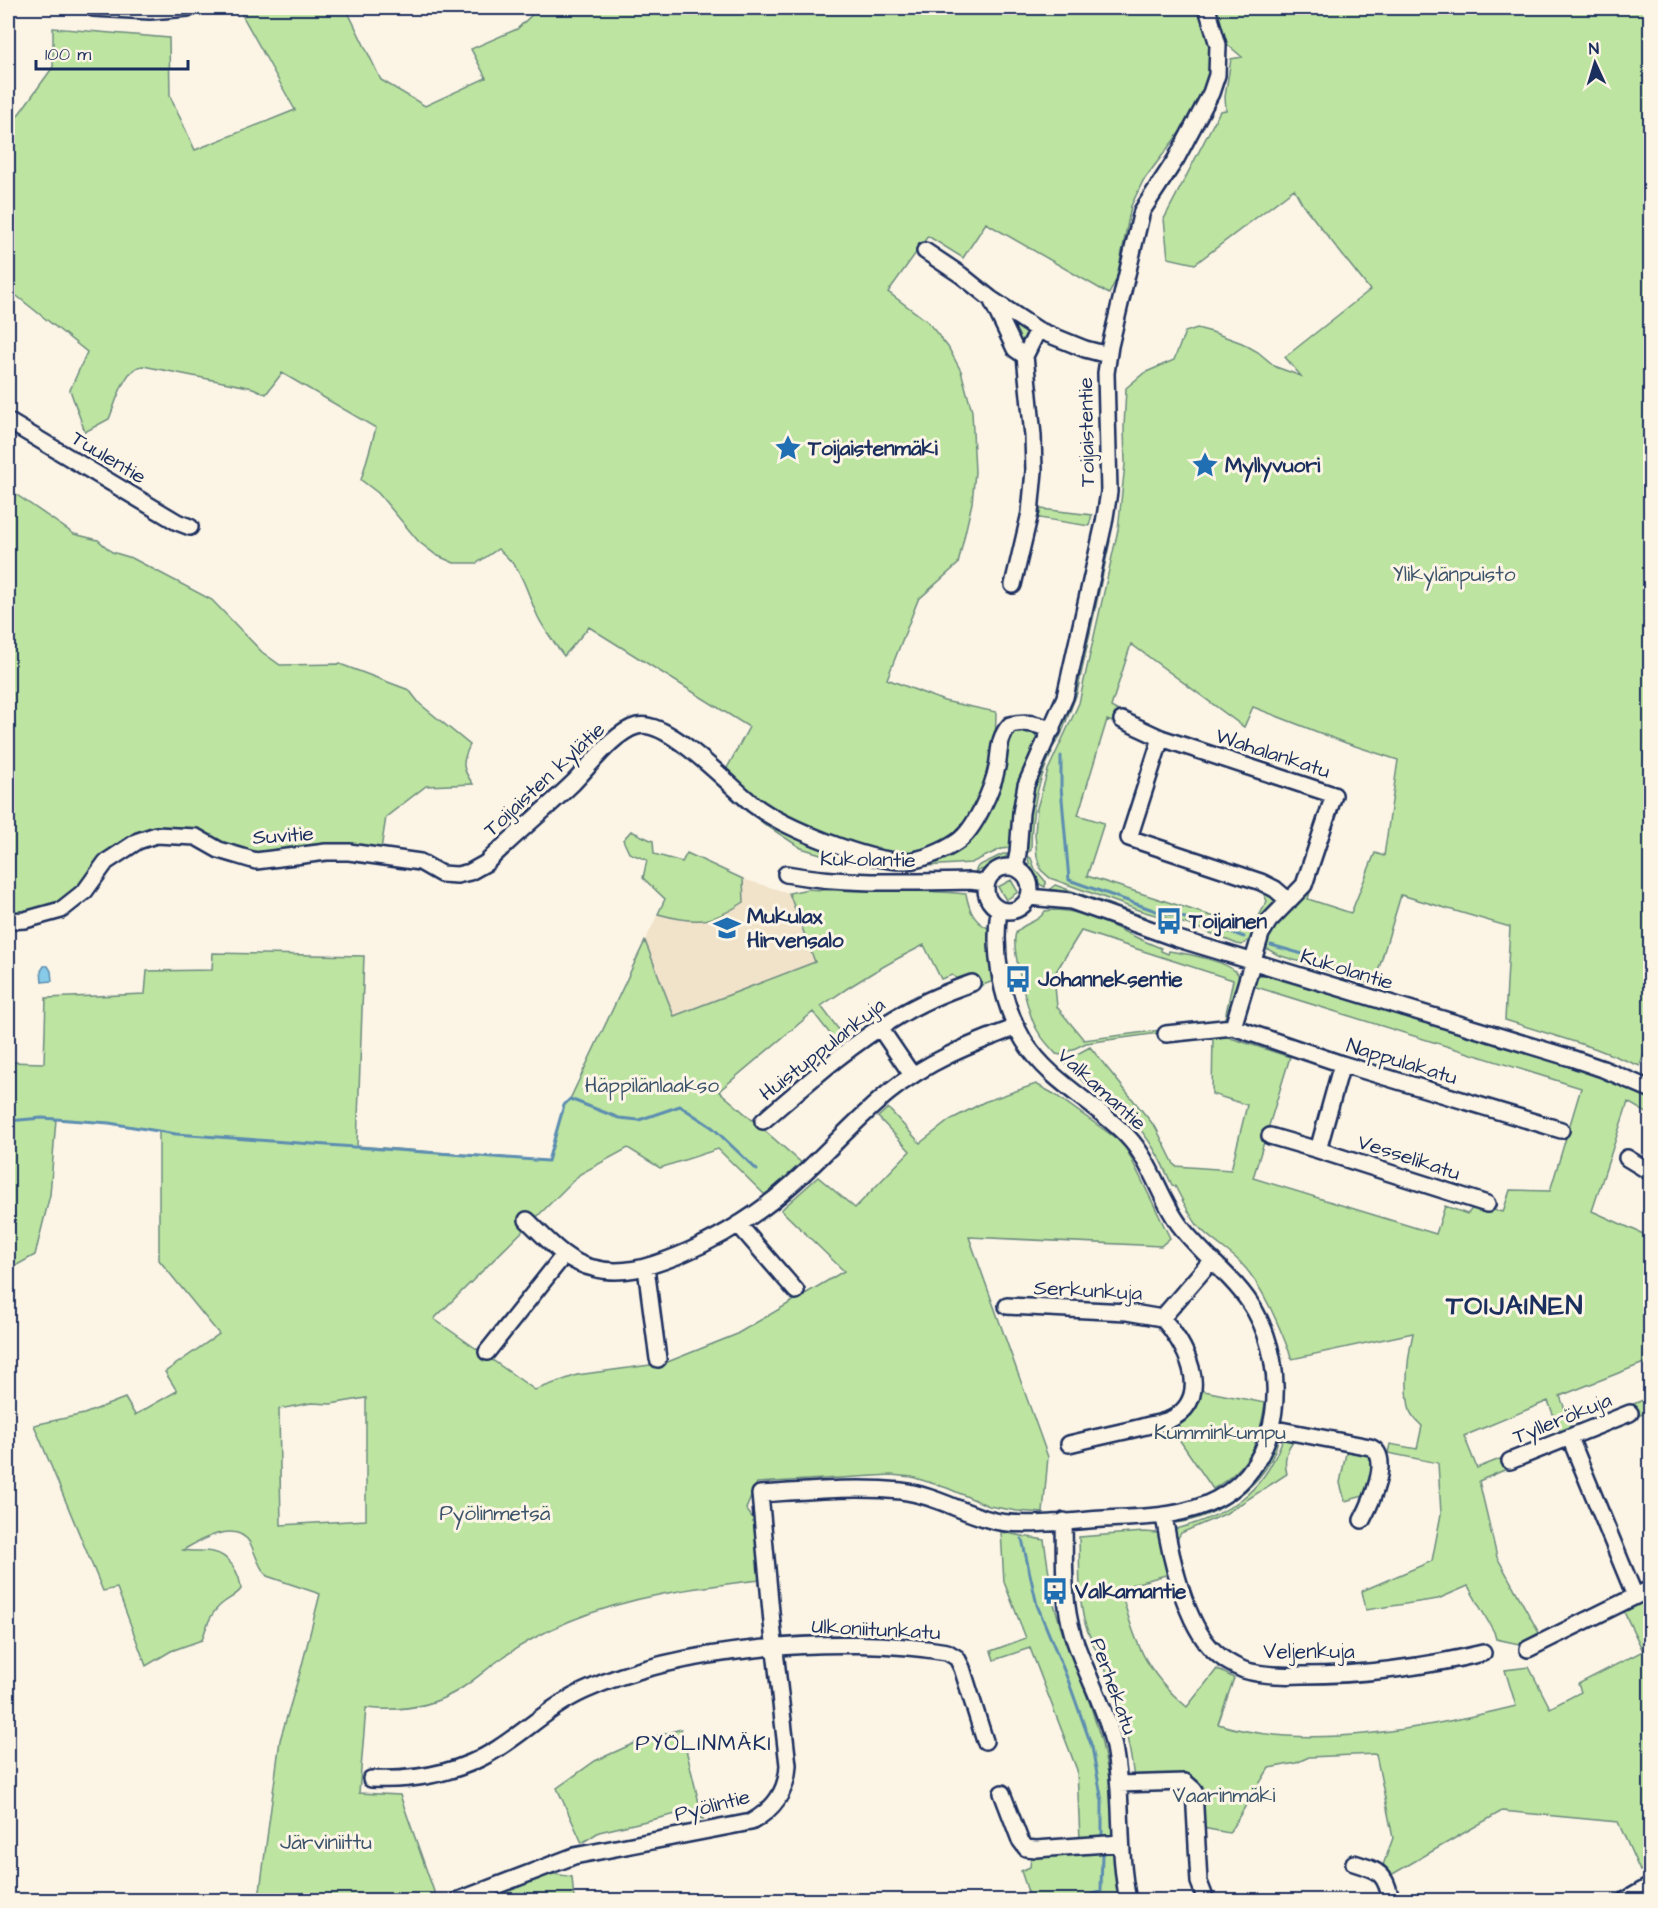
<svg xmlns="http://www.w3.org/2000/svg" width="1658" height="1908" viewBox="0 0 1658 1908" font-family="'Architects Daughter',sans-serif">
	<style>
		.built { fill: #f1e2ca }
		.green { fill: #bde4a0; stroke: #6c8a7f; stroke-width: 1.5; fill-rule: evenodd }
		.water { fill: #88cbe9; stroke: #5c8db1; stroke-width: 1.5 }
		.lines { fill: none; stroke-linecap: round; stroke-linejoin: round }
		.stream { stroke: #5c8db1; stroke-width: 3 }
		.minor-casing { stroke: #1b2f5e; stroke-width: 20 }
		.minor { stroke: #fcf5e5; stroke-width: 15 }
		.labels { text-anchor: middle; stroke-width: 6; stroke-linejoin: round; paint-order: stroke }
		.street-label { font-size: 21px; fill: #1b2f5e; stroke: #fcf5e5 }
		.poi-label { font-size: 21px; font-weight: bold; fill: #1b2f5e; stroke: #fcf5e5; text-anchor: start }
		.park-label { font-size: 21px; fill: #3b536b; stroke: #fcf5e5 }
		.neighbourhood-label { font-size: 22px; letter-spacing: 1.5px; fill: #1b2f5e; stroke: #fcf5e5 }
		.district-label { font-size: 27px; font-weight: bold; letter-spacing: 1.5px; fill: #1b2f5e; stroke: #fcf5e5 }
	</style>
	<rect width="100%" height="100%" fill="#fcf5e5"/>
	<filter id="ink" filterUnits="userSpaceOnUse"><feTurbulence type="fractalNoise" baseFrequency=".0167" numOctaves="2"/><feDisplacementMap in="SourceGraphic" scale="12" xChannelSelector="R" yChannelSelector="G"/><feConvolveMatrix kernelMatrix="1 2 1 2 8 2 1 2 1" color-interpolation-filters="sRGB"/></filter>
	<g filter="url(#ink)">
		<path class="built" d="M687,853L736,877L789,893L815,962L673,1016L645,941Z"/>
		<path class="green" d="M250,8H346L381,80L425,106L486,78L471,49L517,29L539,8H1198L1212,52L1209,78L1202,103L1143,181L1131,206L1117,278L1109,294L986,223L963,258L928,236L888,292L927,321L948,347L961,371L972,411L975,472L972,503L958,564L918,600L887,679L944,701L996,712L995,751L988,782L964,830L945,845L914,854L850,863L801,848L764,824L718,785L749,727L589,627L564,656C555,644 545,631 538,617C524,587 525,571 498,549L477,563H454L436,555L419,542L378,493L361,480L376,428L282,373L266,394L253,388L143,366C124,367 116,403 109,419L85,432L70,390L87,352L8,289V129L53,67V28L169,38L170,96L195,150L295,110L241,13Z
			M1214,8H1650V1035L1640,1066L1594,1048L1505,1020L1510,927L1401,895L1374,985L1278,955L1264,947L1268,931L1309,884L1312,885L1308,899L1351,913L1375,853L1384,856L1398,760L1346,743L1253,707L1244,727L1131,644L1111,707L1122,713L1118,724L1107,720L1078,815L1104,823L1087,876L1252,929L1267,901L1262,891L1273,897L1274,903L1259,921L1250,939L1242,945L1237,944L1193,926L1138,910L1050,878L1041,870L1037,857L1035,834L1037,808L1048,770L1079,703L1118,530L1125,464L1124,427L1126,388L1144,373L1174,360L1185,332L1197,328L1212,332L1242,343L1258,352L1276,367L1301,376L1285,357L1370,290L1303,205L1294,189L1195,264L1168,258L1164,219L1220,111L1226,110L1225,97L1231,59L1242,57L1227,44Z
			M1008,317L1027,331V335L1023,342L1019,343Z
			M8,489L74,534L98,540L112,552L132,558L212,600L262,652L280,665L340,664L409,690L420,704L470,745C461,763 462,769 473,784L426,786L386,817L380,856L256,861L206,842L138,841L72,903L8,921Z
			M1041,509L1092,515L1089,526L1039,518Z
			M1107,541H1110L1077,693L1061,735L1053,747L1050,746Z
			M1033,728L1031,733L1036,735C1036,754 1023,774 1017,792C1012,811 1011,829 1010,848L1001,849L971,863L911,867L959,844L1010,732Z
			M1048,750L1052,752C1036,785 1031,814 1031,850L1028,852C1027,810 1031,789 1048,750Z
			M631,831L653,841L654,854L682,862L687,853L743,879L744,902C711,924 695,924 658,914L665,899L643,878L647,860L629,853L623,840Z
			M1003,854H1008L999,864L975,872L978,866Z
			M1028,857L1031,858L1035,869L1046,882L1045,887C1032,882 1030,870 1028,857Z
			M1011,880L1018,892L1006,900L998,887Z
			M1055,885L1146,917L1145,921L1068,893L1050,889Z
			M808,889C861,893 913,888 966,894C969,909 973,921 988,928V941L996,980L978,987L974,975L959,980L952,975L941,979L924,945C887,963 854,983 821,1006L848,1042L841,1048L813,1012L719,1091L804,1165L767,1197L718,1149L660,1168L628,1148L580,1174L434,1319L535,1390L577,1375L665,1363L735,1335L844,1271L781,1210L818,1177L855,1208L910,1151L878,1117L888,1108L920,1143L950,1120L984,1102L1036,1084L1054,1094L1124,1144L1170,1238L1161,1246L969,1237L1048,1457L1043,1513L1017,1511L989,1506L947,1488L912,1477L891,1475L757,1483L746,1509L755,1521L761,1580C696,1587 631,1596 570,1621C546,1631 523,1643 502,1658C489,1667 476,1679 462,1688C433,1707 400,1712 366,1708L359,1793L400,1795L437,1900H220L259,1898L280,1740L301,1669L320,1594L267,1576C258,1567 256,1554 250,1543C236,1519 200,1540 183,1550C193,1552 203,1550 213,1552C229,1555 240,1573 241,1589C236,1596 229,1598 223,1603C210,1613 207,1625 202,1640L171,1651L146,1666L117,1588L103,1591L34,1425L84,1414L125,1398L135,1415L177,1391L165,1372L219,1334L159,1260V1131L109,1123L56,1119L50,1195L35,1255L8,1270V1062L44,1063L46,998L145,994L147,971L212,970L213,953L364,956L357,1146L548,1161L564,1105L570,1099L645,941L674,1016L815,962L789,893ZM366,1398V1520L281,1525L279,1409L311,1403L331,1404Z
			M1053,910C1092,910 1125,935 1161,948V951L1168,954L1169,951C1183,953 1236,962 1239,977C1241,986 1230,1008 1227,1018L1221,1022L1225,1018L1233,980L1081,931L1054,975L1057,1007L1084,1040L1192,1026L1159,1033L1086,1043L1061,1055L1056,1054C1049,1046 1041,1038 1036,1028C1029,1015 1010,945 1016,933C1023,922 1039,923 1045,911Z
			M1263,975L1571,1064L1650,1095V1115L1628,1102L1592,1211L1650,1237V1379L1644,1363L1560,1396L1572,1429L1561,1434L1548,1401L1464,1436L1477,1468L1505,1457L1509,1468L1479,1481L1497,1557L1539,1633L1519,1644L1496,1639L1494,1632L1468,1586L1438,1599L1366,1610L1362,1591L1432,1561L1441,1514L1438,1463L1388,1453L1390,1444L1417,1449L1422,1426C1418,1422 1412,1417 1410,1411C1404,1387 1408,1356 1413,1333L1292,1359C1281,1330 1263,1285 1240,1262C1227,1249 1210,1240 1198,1226C1189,1214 1182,1200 1175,1186L1172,1185C1161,1161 1150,1137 1130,1119C1116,1107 1070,1074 1064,1061L1090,1047L1156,1128L1175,1166L1231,1170L1247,1105L1212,1094L1213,1035L1218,1034L1290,1057L1253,1178L1436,1234L1445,1206L1467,1214L1475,1206L1503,1212L1510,1190L1550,1191L1581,1088L1253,986L1258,976Z
			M1199,1390L1265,1403C1259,1444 1250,1467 1213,1489L1170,1426Z
			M1650,1397V1411L1633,1418L1629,1406Z
			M1284,1435L1298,1439C1285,1444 1284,1463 1287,1474L1225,1514L1181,1533L1177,1540L1185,1571L1182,1572L1171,1530C1227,1517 1266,1492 1284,1435Z
			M1278,1440C1269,1483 1216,1520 1174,1523L1175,1520L1206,1509L1273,1441Z
			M1347,1448L1368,1453L1374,1461L1367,1495L1345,1501L1340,1483Z
			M1001,1532L1044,1540L1053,1600L1064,1638L1089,1701L1101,1739L1109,1777L1117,1886L1121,1900H1023L1030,1898L1021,1871L1030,1867L1031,1858L1033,1856L1080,1840L1077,1770L1030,1648L994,1660L991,1651L1026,1638L1004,1582Z
			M1144,1532L1158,1533L1169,1574L1120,1588C1135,1641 1143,1670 1187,1707L1217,1669L1234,1678L1218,1724C1307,1752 1427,1728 1516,1706L1505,1670L1529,1667L1550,1708L1581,1692L1578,1684L1643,1651L1623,1610L1643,1600L1650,1621V1863L1640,1871L1618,1822L1502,1811L1391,1875L1383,1865L1393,1838L1376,1754L1309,1757L1296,1763L1269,1768L1229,1833L1203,1828L1200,1792L1134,1779C1130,1743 1120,1705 1106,1671C1099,1654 1089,1639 1084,1620C1078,1594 1080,1564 1079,1537Z
			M681,1729L703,1819L685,1812L599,1832L582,1843L557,1788L595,1761L637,1742Z
			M548,1873L572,1877L574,1900H481Z"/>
		<path class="water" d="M44,966H48L51,971L52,981L42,982L41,971Z"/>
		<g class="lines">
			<path class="stream" d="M1061,756V787L1069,880L1156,911L1202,922L1244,937
				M1271,945L1320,959
				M8,1121L42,1118L109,1123L176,1134L548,1161L564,1105L570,1099L619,1118L639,1120L680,1106L713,1128L757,1170
				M1022,1539L1037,1605L1068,1680L1092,1747L1102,1801V1836
				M1087,1897L1101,1891L1102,1854"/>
			<defs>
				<path id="minor" d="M93,8L150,11L188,8
					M925,251L961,275L991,299L1038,330L1085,349L1108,355
					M991,299L1015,349L1025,356
					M8,421L177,522L190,527
					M1013,585L1030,513L1034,471L1033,436L1025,356L1038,330
					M1122,720L1161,738L1334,795L1304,885L1269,921L1261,934L1233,1027L1342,1064L1561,1130
					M1161,738L1129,838L1261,882L1275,889L1289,901
					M986 889a22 22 0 1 1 44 0a22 22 0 1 1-44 0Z
					M1015,868L1018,853L1021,813L1026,785L1065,697L1104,523L1109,492L1106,373L1110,346L1142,211L1176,159L1211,93L1217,75L1218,45L1207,8
					M786,874C846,885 908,882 970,881L986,883
					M1029,897L1071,901L1175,938L1571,1058L1603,1069L1650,1089
					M8,921L25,920L61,910L85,891L106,862L138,841L156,835L196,837L219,850L256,861L326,852H349L420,862L441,874L457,875L470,872L486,863C514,835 545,810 573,783C589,767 614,732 637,726C668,718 729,786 754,805C783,827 870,863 906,861C922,860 944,851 957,842C975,830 993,788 997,767C1000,751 998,738 1010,725C1026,721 1037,724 1052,730
					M880,1028L912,1075
					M1166,1034L1233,1027
					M1342,1064L1318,1150L1487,1204
					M763,1121C805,1085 849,1045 897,1017C921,1002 946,992 972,983
					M1270,1136L1318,1150
					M1627,1158L1650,1172
					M527,1220C547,1239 566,1262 593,1268C622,1276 649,1267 677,1256C718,1239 759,1214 792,1184C825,1155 854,1121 888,1093C926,1062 971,1044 1017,1027
					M738,1224L796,1291
					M646,1268L658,1359
					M1007,1306L1127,1312L1162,1318L1212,1260
					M487,1352L564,1255
					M1270,1428L1370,1447C1393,1456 1370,1505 1362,1520
					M1570,1438L1635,1596
					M1069,1444C1093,1438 1117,1433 1142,1427C1152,1424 1164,1423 1173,1418C1214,1395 1184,1342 1162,1318
					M1510,1461L1630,1413
					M1164,1516C1170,1555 1185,1624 1214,1651C1222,1659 1234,1666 1244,1670C1263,1676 1284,1676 1303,1675C1364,1675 1424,1667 1483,1653
					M1064,1521C1065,1559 1062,1599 1073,1635C1084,1671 1105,1705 1113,1742C1124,1794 1117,1848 1128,1900
					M1528,1649L1650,1589
					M371,1779C415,1781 459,1773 497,1749C527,1730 551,1706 584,1691C680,1646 842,1635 947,1652L957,1658L962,1668L985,1741
					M1119,1784L1185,1782L1194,1790L1199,1882L1206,1900
					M1002,1793L1020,1840L1026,1848L1036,1849L1121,1843
					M1354,1863C1380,1871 1385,1873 1391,1900
					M459,1900L574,1856L751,1822C774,1809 787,1792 788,1765L773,1633L760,1494C805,1491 856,1486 901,1491C933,1495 961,1512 991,1520C1019,1528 1072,1521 1103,1519C1142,1517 1182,1518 1217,1499C1284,1464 1288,1369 1255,1311C1236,1278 1204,1257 1181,1227C1160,1200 1152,1162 1127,1136C1094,1102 1050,1082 1024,1041C1001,1003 993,953 999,910
					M1626,1900L1650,1886"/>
			</defs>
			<use href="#minor" class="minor-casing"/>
			<use href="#minor" class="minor"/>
		</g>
	</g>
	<defs>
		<symbol id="sight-bare" viewBox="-9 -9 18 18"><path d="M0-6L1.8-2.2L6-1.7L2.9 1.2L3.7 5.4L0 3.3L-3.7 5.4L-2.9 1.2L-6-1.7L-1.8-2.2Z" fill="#1f6fb2" stroke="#fcf5e5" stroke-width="2.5" paint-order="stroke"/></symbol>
		<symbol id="bus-bare" viewBox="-9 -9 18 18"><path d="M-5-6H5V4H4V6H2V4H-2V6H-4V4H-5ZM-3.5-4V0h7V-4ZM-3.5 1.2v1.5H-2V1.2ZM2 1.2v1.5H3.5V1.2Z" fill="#1f6fb2" stroke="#fcf5e5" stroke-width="2.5" paint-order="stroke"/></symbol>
		<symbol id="school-bare" viewBox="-9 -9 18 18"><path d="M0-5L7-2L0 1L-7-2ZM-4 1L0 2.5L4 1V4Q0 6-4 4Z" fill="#1f6fb2" stroke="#fcf5e5" stroke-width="2.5" paint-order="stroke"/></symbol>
	</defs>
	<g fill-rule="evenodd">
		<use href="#sight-bare" x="769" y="429" width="38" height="38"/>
		<use href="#sight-bare" x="1186" y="446" width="38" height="38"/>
		<use href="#bus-bare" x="1150" y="902" width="38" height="38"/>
		<use href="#school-bare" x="708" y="909" width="38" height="38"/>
		<use href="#bus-bare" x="999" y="960" width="38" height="38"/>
		<use href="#bus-bare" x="1036" y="1572" width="38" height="38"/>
	</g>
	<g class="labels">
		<g class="street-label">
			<text transform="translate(1086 432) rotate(-91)" y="7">Toijaistentie</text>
			<text transform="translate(109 457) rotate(31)" y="7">Tuulentie</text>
			<text transform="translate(1273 753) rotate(18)" y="7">Wahalankatu</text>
			<text transform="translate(544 779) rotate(-43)" y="7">Toijaisten kylätie</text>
			<text transform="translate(283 835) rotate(-4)" y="7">Suvitie</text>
			<text transform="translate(868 859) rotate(1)" y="7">Kukolantie</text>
			<text transform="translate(1347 969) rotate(17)" y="7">Kukolantie</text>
			<text transform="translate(822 1049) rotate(-38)" y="7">Huistuppulankuja</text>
			<text transform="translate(1402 1061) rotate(17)" y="7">Nappulakatu</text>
			<text transform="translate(1102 1089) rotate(42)" y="7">Valkamantie</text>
			<text transform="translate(1409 1157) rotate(18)" y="7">Vesselikatu</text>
			<text transform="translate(1088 1290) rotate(3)" y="7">Serkunkuja</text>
			<text transform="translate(1562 1418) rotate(-22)" y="7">Tyllerökuja</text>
			<text transform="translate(876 1629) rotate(3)" y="7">Ulkoniitunkatu</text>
			<text x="1309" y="1658">Veljenkuja</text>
			<text transform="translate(1114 1686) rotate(70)" y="7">Perhekatu</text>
			<text transform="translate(712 1805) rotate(-14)" y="7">Pyölintie</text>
		</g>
		<g class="poi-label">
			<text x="808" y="455">Toijaistenmäki</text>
			<text x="1225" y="472">Myllyvuori</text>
			<text x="747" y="923">Mukulax<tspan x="747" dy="24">Hirvensalo</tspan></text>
			<text x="1189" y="928">Toijainen</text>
			<text x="1038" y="986">Johanneksentie</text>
			<text x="1075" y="1598">Valkamantie</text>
		</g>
		<g class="park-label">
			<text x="1454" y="581">Ylikylänpuisto</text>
			<text x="652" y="1092">Häppilänlaakso</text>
			<text x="1220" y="1439">Kumminkumpu</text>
			<text x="495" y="1520">Pyölinmetsä</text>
			<text x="1224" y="1802">Vaarinmäki</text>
			<text x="326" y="1849">Järviniittu</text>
		</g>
		<g class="neighbourhood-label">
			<text x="704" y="1750">PYÖLINMÄKI</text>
		</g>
		<g class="district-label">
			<text x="1515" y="1314">TOIJAINEN</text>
		</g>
	</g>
	<rect width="1658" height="1908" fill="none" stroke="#fcf5e5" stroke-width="30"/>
	<rect x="15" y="15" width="1628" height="1878" fill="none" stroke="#1b2f5e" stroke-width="2" filter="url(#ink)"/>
	<g transform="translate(1595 63) rotate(356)" stroke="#fcf5e5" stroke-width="4.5" paint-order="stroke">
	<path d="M0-4.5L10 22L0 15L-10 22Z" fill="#1b2f5e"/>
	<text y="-9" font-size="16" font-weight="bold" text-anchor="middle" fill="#1b2f5e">N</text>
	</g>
	<path d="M36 60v9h152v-9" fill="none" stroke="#1b2f5e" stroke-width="3"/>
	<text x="45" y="60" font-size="18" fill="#1b2f5e" stroke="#fcf5e5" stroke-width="4.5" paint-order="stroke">100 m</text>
</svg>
